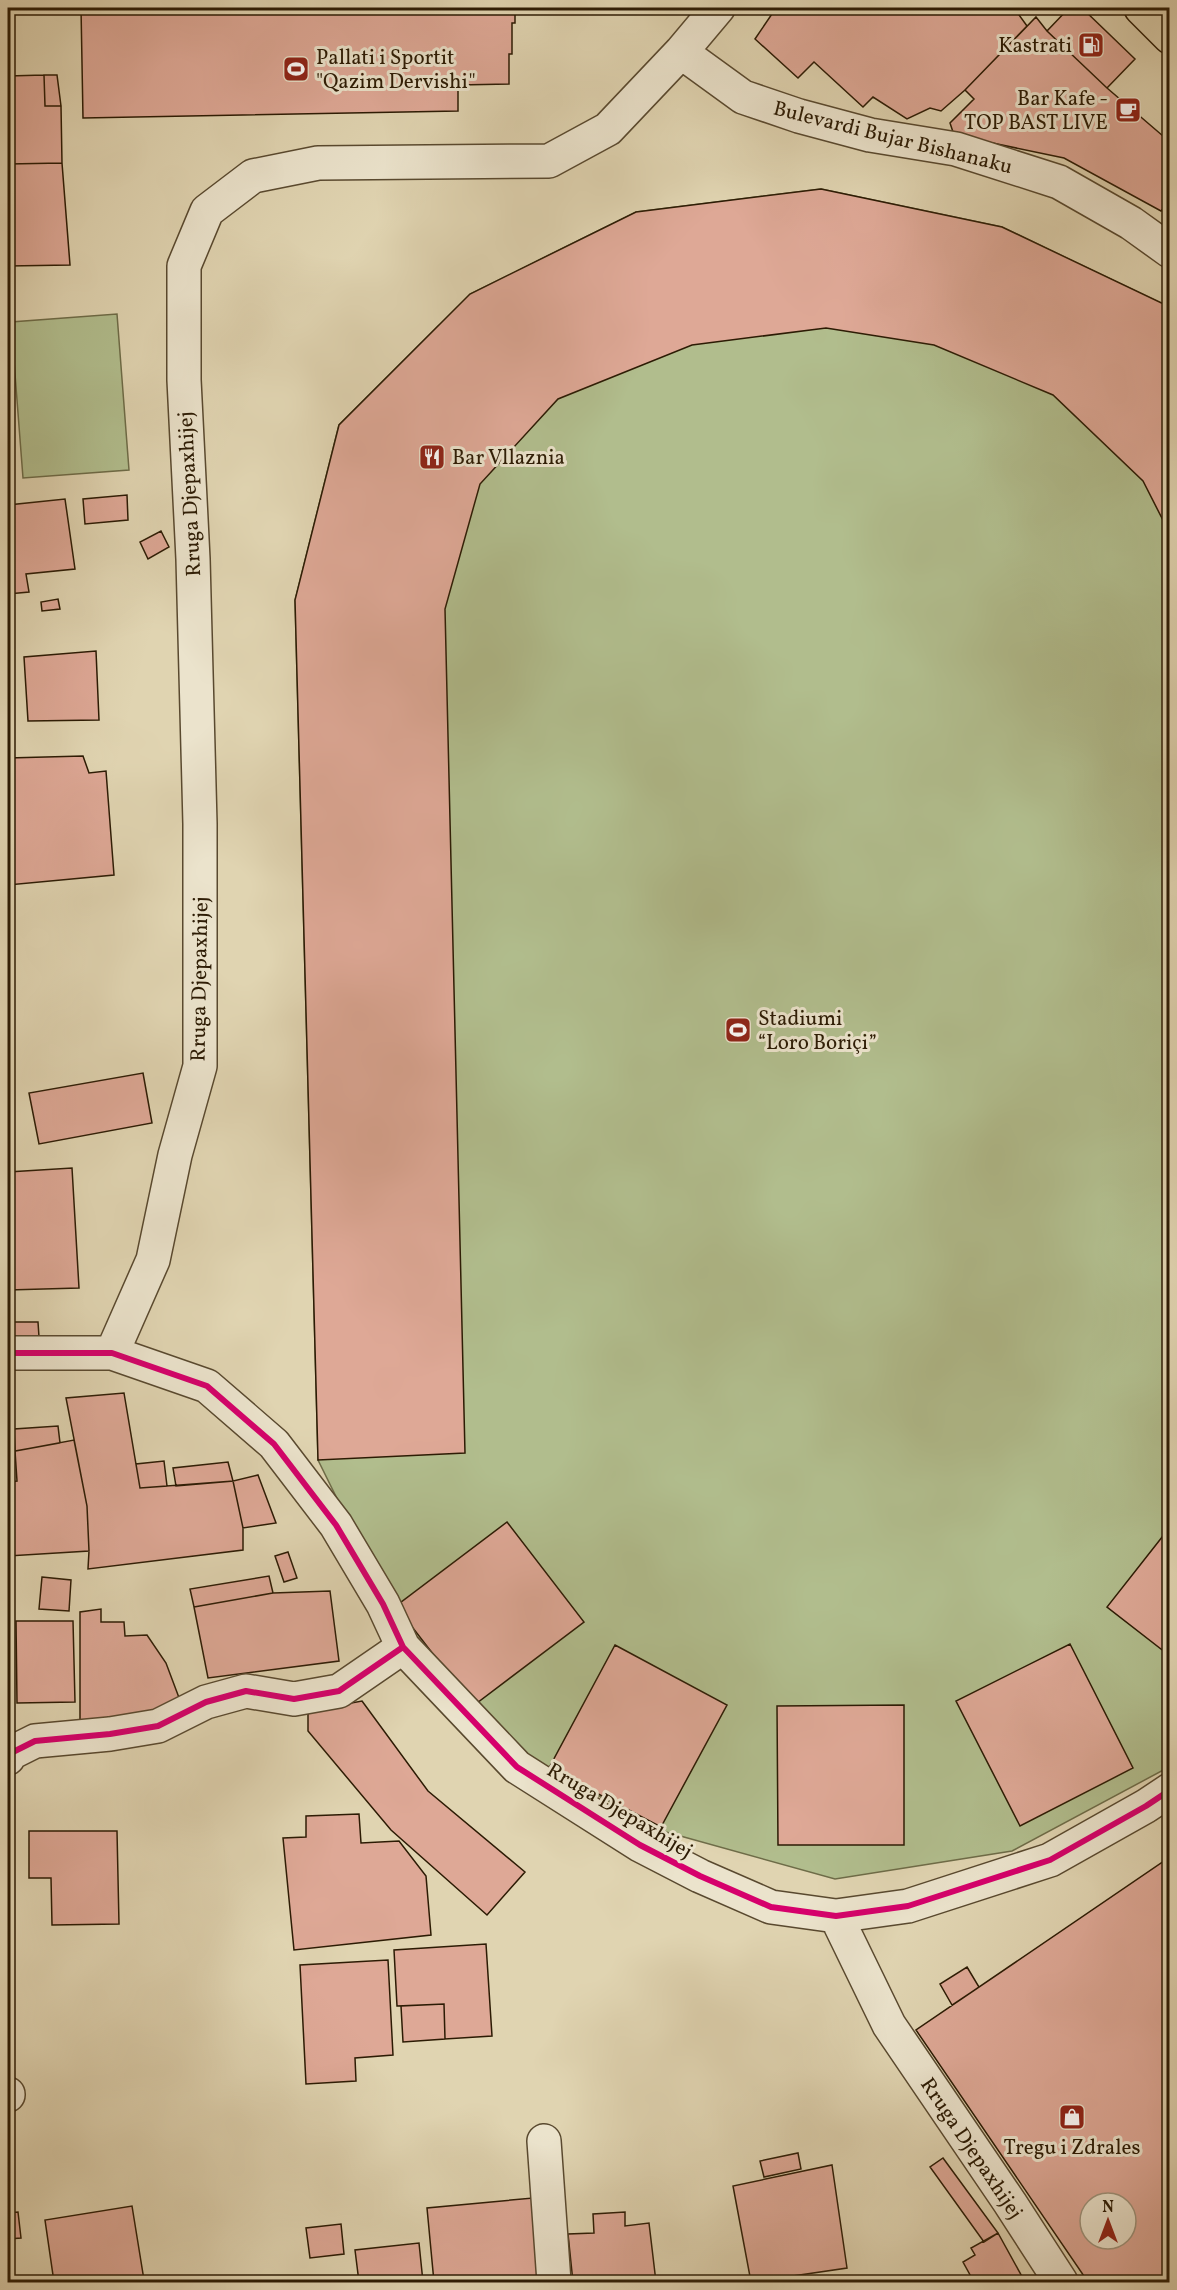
<svg xmlns="http://www.w3.org/2000/svg" width="1177" height="2290" viewBox="0 0 1177 2290" font-family="Vollkorn,serif">
	<style>
		.green { fill: #b1bd8d; stroke: #6e6c48; stroke-width: 1.5 }
		.building { fill: #dea896; stroke: #2c1b04; stroke-width: 1.5; fill-rule: evenodd }
		.lines { fill: none; stroke-linecap: round; stroke-linejoin: round }
		.minor-casing { stroke: #59492f; stroke-width: 36 }
		.major-casing { stroke: #2c1b04; stroke-width: 36 }
		.minor { stroke: #ebe3cc; stroke-width: 33 }
		.major { stroke: #e0d4b1; stroke-width: 33 }
		.cycleway-casing { stroke: #ebe3cc; stroke-width: 10 }
		.cycleway { stroke: #d6006c; stroke-width: 6 }
		.labels { text-anchor: middle; stroke-width: 6; stroke-linejoin: round; paint-order: stroke }
		.poi-label { font-size: 21px; fill: #2c1b04; stroke: #ebe3cc; text-anchor: start }
		.street-label { font-size: 21px; fill: #2c1b04; stroke: #ebe3cc }
	</style>
	<rect width="100%" height="100%" fill="#e0d4b1"/>
	<filter id="stains"><feTurbulence type="fractalNoise" baseFrequency=".00333" numOctaves="4"/><feColorMatrix values="0 0 0 0 .2 0 0 0 0 .09 0 0 0 0 .02 0 0 0 .5 -.17"/></filter>
	<radialGradient id="worn" r=".72"><stop offset=".6" stop-color="#630" stop-opacity="0"/><stop offset="1" stop-color="#630" stop-opacity=".3"/></radialGradient>
	<path class="green" d="M821,189L1002,227L1169,307V1767L1012,1851L835,1879L666,1832L515,1751L395,1616L318,1460L295,600L339,425L470,294L636,212Z
		M117,314L129,470L23,478L11,322Z"/>
	<path class="building" d="M81,8H515V23H512V54H509V84L458,85V111L83,118Z
		M776,8H1014L1027,26L965,90L941,111L930,108L907,119L873,97L863,107L814,62L798,78L755,39Z
		M1069,8H1082L1135,59L1107,88L1047,31Z
		M1036,17L1047,31L1107,88L1170,142V201L1161,211L1064,158L954,135L950,123L974,99L965,90Z
		M44,75L45,106H61L62,163L8,164V76Z
		M44,75H57L61,106H45Z
		M62,163L70,265L8,266V164Z
		M821,189L1002,227L1170,307V534L1143,481L1053,395L934,345L826,328L692,345L558,399L480,484L445,609L465,1453L318,1460L295,600L339,425L470,294L636,212Z
		M8,266H11L14,315L8,316Z
		M127,495L128,520L85,524L83,499Z
		M65,499L75,569L26,574L29,592L8,594V505Z
		M161,531L169,547L148,559L140,542Z
		M58,599L60,609L42,611L41,602Z
		M96,651L99,720L28,721L24,657Z
		M83,756L89,773L106,771L114,875L8,885V758Z
		M8,926L12,972L8,973Z
		M143,1073L152,1123L39,1144L29,1093Z
		M72,1168L79,1288L8,1290V1172Z
		M8,1322H38L39,1337L8,1338Z
		M124,1393L140,1488L233,1481L243,1528V1550L88,1569L89,1551L87,1506L66,1398Z
		M58,1426L60,1443L15,1451L14,1429Z
		M74,1440L87,1506L89,1551L8,1556V1482L17,1481L15,1451Z
		M164,1461L167,1486L140,1488L136,1464Z
		M228,1462L233,1481L176,1486L173,1468Z
		M258,1475L276,1523L243,1528L233,1481Z
		M507,1522L584,1622L473,1706L396,1606Z
		M1170,1527V1656L1107,1607Z
		M288,1552L297,1578L284,1582L275,1556Z
		M269,1576L273,1593L194,1607L190,1589Z
		M42,1577L71,1580L69,1611L39,1609Z
		M330,1591L339,1661L208,1678L194,1607L273,1593Z
		M101,1609V1622H124L125,1636L147,1635L166,1663L181,1703L80,1731V1612Z
		M16,1621H73L75,1702L17,1703Z
		M1070,1644L1133,1768L1020,1826L956,1701Z
		M615,1645L727,1705L661,1827L549,1768Z
		M362,1701L428,1791L525,1872L487,1915L391,1830L308,1731V1711Z
		M904,1705V1845H778L777,1706Z
		M359,1814L361,1843L399,1841L426,1876L431,1935L294,1950L283,1838L306,1837V1816Z
		M29,1831H117L119,1924L52,1925L51,1878H29Z
		M1170,1857V2282H1088L916,2030ZM1090,2203H1126V2239H1090Z
		M486,1944L492,2036L445,2039L444,2004L397,2006L394,1950Z
		M388,1960L393,2055L355,2058L356,2081L306,2084L300,1965Z
		M967,1967L979,1987L952,2005L940,1984Z
		M444,2004L445,2039L403,2042L401,2006Z
		M798,2153L801,2169L764,2177L760,2161Z
		M943,2158L998,2233L984,2242L930,2167Z
		M832,2165L847,2268L751,2282L733,2186Z
		M533,2198L541,2282H434L427,2208Z
		M132,2206L144,2280L126,2282H54L45,2220Z
		M18,2212L21,2238L8,2239V2213Z
		M625,2212V2226L649,2223L656,2282H573L568,2234L594,2233L593,2214Z
		M341,2224L344,2254L310,2258L306,2228Z
		M998,2233L1025,2282H974L963,2262L975,2255L971,2248Z
		M419,2243L423,2282H359L355,2250Z
		M194,2278L203,2282H170Z"/>
	<g class="lines">
		<defs>
			<path id="minor" d="M681,52L743,97L799,116L870,135L956,149L1059,182L1131,223L1170,251
				M8,1353H112L207,1386L274,1444L336,1525L383,1604L403,1647L517,1767L640,1845L700,1876L771,1907L836,1916L908,1906L1050,1860L1146,1806L1170,1790
				M112,1353L153,1260L175,1155L200,1066V824L193,559L184,380V266L207,211L253,176L318,163L549,161L608,129L681,52L718,8
				M8,1758L9,1754L35,1741L110,1734L158,1726L206,1702L246,1691L294,1699L339,1691L403,1647
				M836,1916L889,2025L1010,2203L1061,2282
				M8,2094V2095
				M544,2141L554,2282"/>
			<path id="major" d="M1141,8L1170,37"/>
		</defs>
		<use href="#minor" class="minor-casing"/>
		<use href="#major" class="major-casing"/>
		<use href="#minor" class="minor"/>
		<use href="#major" class="major"/>
		<defs>
			<path id="cycleway" d="M8,1353H112L207,1386L274,1444L336,1525L383,1604L403,1647L517,1767L640,1845L700,1876L771,1907L836,1916L908,1906L1050,1860L1146,1806L1170,1790
				M8,1758L9,1754L35,1741L110,1734L158,1726L206,1702L246,1691L294,1699L339,1691L403,1647"/>
		</defs>
		<use href="#cycleway" class="cycleway-casing"/>
		<use href="#cycleway" class="cycleway"/>
	</g>
	<defs>
		<symbol id="fuel-square" viewBox="-11 -11 22 22"><rect x="-9" y="-9" width="18" height="18" rx="4" fill="#8f2418" stroke="#ebe3cc"/><path d="M-5.5-6h7V0h2V4h1.3V-2.5L3-4.5l.8-.8L6-3V5H2.5V1h-1V6h-7ZM-4.2-4.7v3.2H.2V-4.7Z" fill="#fff"/></symbol>
		<symbol id="stadium-square" viewBox="-11 -11 22 22"><rect x="-9" y="-9" width="18" height="18" rx="4" fill="#8f2418" stroke="#ebe3cc"/><path d="M0-5a6.5 5 0 1 0 0 10a6.5 5 0 1 0 0-10ZM-3.5-1.8h7v3.6h-7Z" fill="#fff"/></symbol>
		<symbol id="cafe-square" viewBox="-11 -11 22 22"><rect x="-9" y="-9" width="18" height="18" rx="4" fill="#8f2418" stroke="#ebe3cc"/><path d="M-5.5-4.5H6V0H3Q3 3.5 0 3.5H-2.5Q-5.5 3.5-5.5 0ZM3-3.2v2h1.7v-2ZM-6 4.5H4V6H-6Z" fill="#fff"/></symbol>
		<symbol id="restaurant-square" viewBox="-11 -11 22 22"><rect x="-9" y="-9" width="18" height="18" rx="4" fill="#8f2418" stroke="#ebe3cc"/><path d="M-5-6h1v4h1v-4h1v4h1v-4h1v5L-1.5 .5V6h-2V.5L-5-1ZM5-6V6H3V1.5H1.5Q1.5-4 5-6Z" fill="#fff"/></symbol>
		<symbol id="shop-square" viewBox="-11 -11 22 22"><rect x="-9" y="-9" width="18" height="18" rx="4" fill="#8f2418" stroke="#ebe3cc"/><path d="M-5-2.5h2.3a2.7 3.5 0 0 1 5.4 0H5L5.5 6h-11ZM-1.5-2.5h3a1.5 2.3 0 0 0-3 0Z" fill="#fff"/></symbol>
	</defs>
	<g fill-rule="evenodd">
		<use href="#fuel-square" x="1076" y="30" width="30" height="30"/>
		<use href="#stadium-square" x="281" y="54" width="30" height="30"/>
		<use href="#cafe-square" x="1113" y="95" width="30" height="30"/>
		<use href="#restaurant-square" x="417" y="442" width="30" height="30"/>
		<use href="#stadium-square" x="723" y="1015" width="30" height="30"/>
		<use href="#shop-square" x="1057" y="2102" width="30" height="30"/>
	</g>
	<g class="labels">
		<g class="poi-label">
			<text x="1072" y="52" text-anchor="end">Kastrati</text>
			<text x="316" y="64">Pallati i Sportit<tspan x="316" dy="24">"Qazim Dervishi"</tspan></text>
			<text x="1108" y="105" text-anchor="end">Bar Kafe -<tspan x="1108" dy="24">TOP BAST LIVE</tspan></text>
			<text x="452" y="464">Bar Vllaznia</text>
			<text x="758" y="1025">Stadiumi<tspan x="758" dy="24">“Loro Boriçi”</tspan></text>
			<text x="1072" y="2154" text-anchor="middle">Tregu i Zdrales</text>
		</g>
		<g class="street-label">
			<text transform="translate(893 137) rotate(14)" y="7">Bulevardi Bujar Bishanaku</text>
			<text transform="translate(189 494) rotate(-93)" y="7">Rruga Djepaxhijej</text>
			<text transform="translate(199 979) rotate(-89)" y="7">Rruga Djepaxhijej</text>
			<text transform="translate(620 1810) rotate(31)" y="7">Rruga Djepaxhijej</text>
			<text transform="translate(972 2148) rotate(56)" y="7">Rruga Djepaxhijej</text>
		</g>
	</g>
	<rect width="1177" height="2290" fill="none" stroke="#e0d4b1" stroke-width="30"/>
	<rect x="9" y="9" width="1159" height="2272" fill="none" stroke="#2c1b04" stroke-width="3"/>
	<rect x="15" y="15" width="1147" height="2260" fill="none" stroke="#2c1b04" stroke-width="1.5"/>
	<g transform="translate(1108 2221)"><circle r="28" fill="#ebe3cc" stroke="#9f937c" stroke-width="1.5"/>
	<path d="M0-4.5L10 22L0 15L-10 22Z" fill="#8f2418"/>
	<text y="-9" font-size="16" font-weight="bold" text-anchor="middle" fill="#2c1b04">N</text>
	</g>
	<rect width="100%" height="100%" filter="url(#stains)"/>
	<rect width="100%" height="100%" fill="url(#worn)"/>
</svg>
